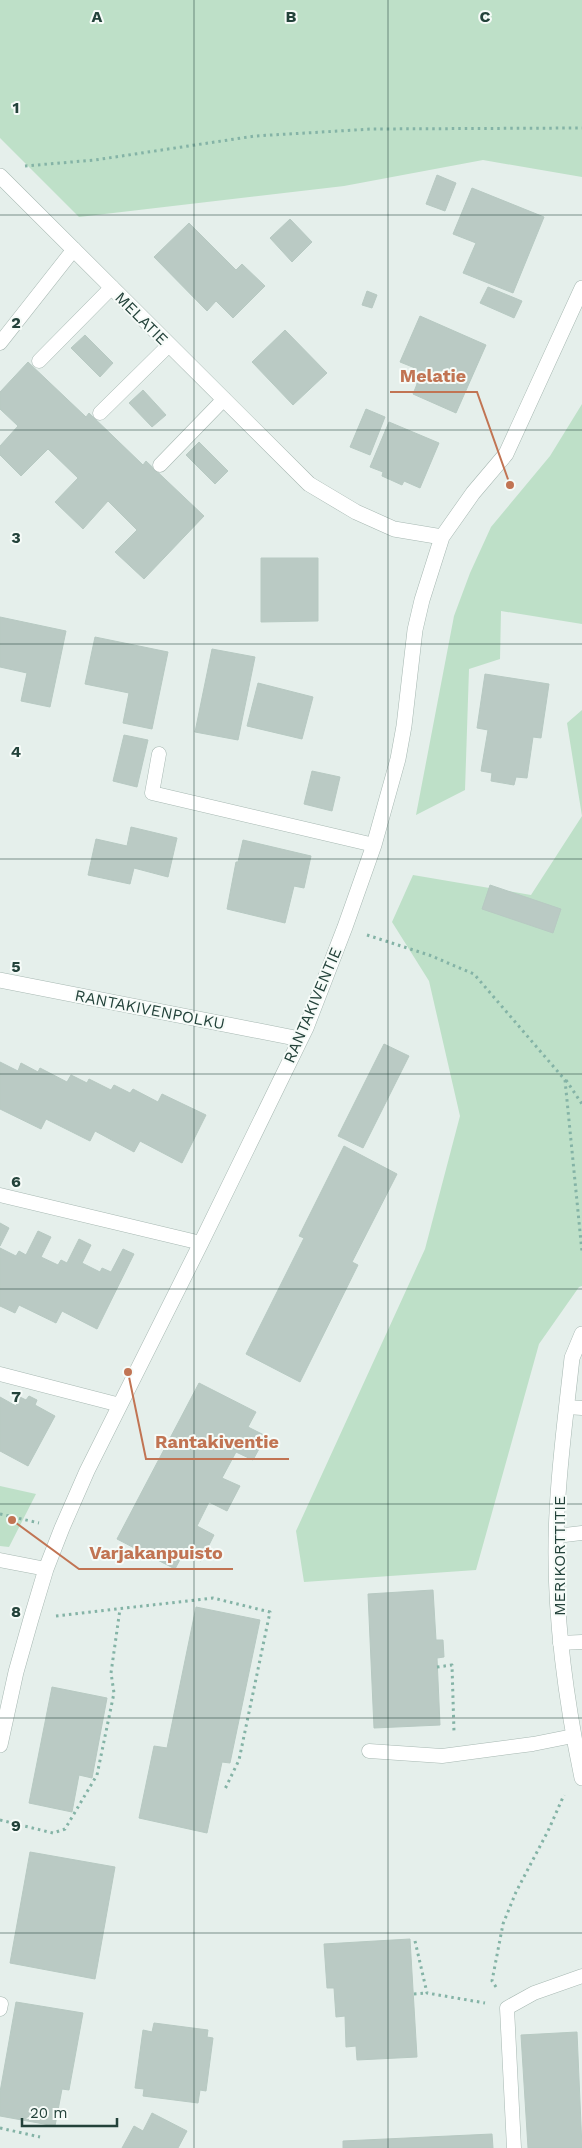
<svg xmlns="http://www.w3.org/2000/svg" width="582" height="2148" viewBox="0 0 582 2148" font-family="'Work Sans',sans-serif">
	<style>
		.green { fill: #bee0c8 }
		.building { fill: #bacac4; stroke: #b7c9c2 }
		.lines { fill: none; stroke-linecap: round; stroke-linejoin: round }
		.lane-casing { stroke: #a7b8b2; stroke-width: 15 }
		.street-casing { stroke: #a7b8b2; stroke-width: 16 }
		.path { stroke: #84b3a6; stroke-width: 3; stroke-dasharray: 2.5 4; stroke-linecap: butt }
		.lane { stroke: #fff; stroke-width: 14 }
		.street { stroke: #fff; stroke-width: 15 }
		.grid { fill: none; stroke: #23423a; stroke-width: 1; stroke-opacity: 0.55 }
		.labels { text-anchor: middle; stroke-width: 4; stroke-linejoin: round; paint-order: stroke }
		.street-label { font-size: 16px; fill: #23423a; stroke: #f6fbf8 }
		.grid-label { font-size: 16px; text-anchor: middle; font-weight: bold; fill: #23423a; stroke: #f6fbf8; stroke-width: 4; stroke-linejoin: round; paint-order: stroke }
		.leader { fill: none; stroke: #c17453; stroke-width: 2 }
		.callout-dot { fill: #c17453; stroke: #f6fbf8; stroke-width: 2 }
		.callout-label { font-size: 18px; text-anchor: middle; font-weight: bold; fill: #c17453; stroke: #f6fbf8; stroke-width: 4; stroke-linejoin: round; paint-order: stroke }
	</style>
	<rect width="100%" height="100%" fill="#e5efeb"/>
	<path class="green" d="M0,0H582V177L483,160L344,186L79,217L0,138Z
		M582,404V624L501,611L500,659L469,669L465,790L416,815L454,616L470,573L491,527L550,456Z
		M582,710V1286L579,1287L539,1344L476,1570L304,1582L296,1531L425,1249L460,1116L429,981L392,922L413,875L531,895L582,816L567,723Z
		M0,1486L36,1494L9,1547L0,1546Z"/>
	<path class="building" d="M437,175L456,183L445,211L426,204Z
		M472,188L544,217L513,293L463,273L476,243L453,234Z
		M290,219L312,242L292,262L270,238Z
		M189,223L236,270L242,264L265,286L233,318L216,301L207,311L154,257Z
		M488,287L522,301L514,318L480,303Z
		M367,291L377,295L372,308L362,305Z
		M420,316L486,345L456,413L413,394L417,384L409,380L415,368L400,362Z
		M285,330L327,373L293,405L252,362Z
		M85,335L113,363L100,377L71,348Z
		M28,362L86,417L89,413L143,465L146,461L204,516L144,579L115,552L137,530L108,501L83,529L55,502L78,478L48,449L21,476L0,455V446L18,426L0,409V392Z
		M143,390L166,415L152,427L129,403Z
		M366,409L385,417L370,455L350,447Z
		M389,422L439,443L420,488L404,481L402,485L382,476L383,472L370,467Z
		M199,442L228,471L215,484L186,455Z
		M261,558H318V621L261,622Z
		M0,617L66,631L50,707L21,701L27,673L0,667Z
		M95,637L168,652L152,729L123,723L129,693L85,684Z
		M212,649L255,657L238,740L195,732Z
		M485,674L549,684L541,738L533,737L527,778L516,777L514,785L491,781L492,773L481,771L488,730L477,728Z
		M258,683L313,697L302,739L247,726Z
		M124,735L148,740L137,787L113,781Z
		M312,771L340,777L332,811L304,804Z
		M131,827L177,838L168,877L134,868L130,884L88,875L96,839L127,846Z
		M243,840L311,856L304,888L294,886L285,923L227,909L236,862H238Z
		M490,885L561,909L553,933L482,909Z
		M384,1044L409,1056L363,1148L338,1136Z
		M0,1062L18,1071L21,1063L38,1072L40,1068L67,1082L71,1075L87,1083L89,1079L111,1090L114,1085L130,1093L133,1089L158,1102L162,1094L206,1115L182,1163L140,1141L134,1152L95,1131L90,1141L46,1119L41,1129L0,1109Z
		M344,1146L397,1174L352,1262L358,1265L300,1382L246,1354L304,1238L299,1236Z
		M0,1223L9,1228L0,1246Z
		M38,1231L51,1237L41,1257L58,1265L61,1260L67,1263L79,1239L91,1245L82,1263L100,1272L102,1268L111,1272L123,1249L134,1254L97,1329L62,1311L56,1323L19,1305L15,1313L0,1306V1248L16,1256L19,1251L26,1255Z
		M199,1383L256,1412L248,1427L266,1436L253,1460L236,1452L222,1478L240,1486L227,1511L209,1502L197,1526L214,1535L201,1561L184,1552L175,1569L117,1539Z
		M29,1396L37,1400L35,1405L55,1416L28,1466L0,1451V1397L16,1406L20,1397L26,1400Z
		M433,1590L436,1640H443L444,1657L437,1658L440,1725L374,1728L368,1594Z
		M196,1607L260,1620L230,1763L222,1762L207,1833L139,1818L154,1746L167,1748Z
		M52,1687L107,1698L92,1778L79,1775L72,1812L29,1803Z
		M30,1852L115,1867L95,1979L10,1963Z
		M410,1939L417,2057L357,2060L356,2046L346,2047L345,2016L336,2017L334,1988H327L324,1944Z
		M16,2002L83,2013L69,2090L62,2089L55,2126L0,2116V2092Z
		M154,2023L208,2030L207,2037L213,2038L206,2091L200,2090L198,2103L143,2096L144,2089L135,2088L143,2030L152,2032Z
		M577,2032L582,2148H528L521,2035Z
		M152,2113L187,2131L178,2148H122L134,2126L143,2131Z
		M492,2134L493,2148H343V2141Z"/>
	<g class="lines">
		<defs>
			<path id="lane" d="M0,343L74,249
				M39,361L112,287
				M100,413L169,345
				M160,465L224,399
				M159,754L152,793L374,845
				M0,1195L201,1243
				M0,1374L120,1405
				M567,1407L582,1408
				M556,1536L582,1533
				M0,1560L46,1569
				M560,1643L582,1642
				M369,1751L442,1756L533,1744L573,1736
				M0,2009L1,2004
				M514,2148L507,2008L534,1993L582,1976"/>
			<path id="street" d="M0,176L309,484L356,512L394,529L442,537
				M0,980L300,1039
				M582,1334L572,1358L570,1376C565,1421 559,1467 557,1513C552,1602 564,1691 582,1778
				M0,1745L16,1672L31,1619L46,1569L62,1528L87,1471L201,1243L306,1028L345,927L374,845L398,759L404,726L415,630L422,600L442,537L473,493L506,454L582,288"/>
		</defs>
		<use href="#lane" class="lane-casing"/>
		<use href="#street" class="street-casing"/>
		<path class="path" d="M25,166L95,160L255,136L306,133L371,129L582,128
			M367,935L429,955L474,974L565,1080L582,1252
			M566,1080L582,1104
			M0,1514L39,1523
			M56,1616L213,1598L270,1612L239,1760L225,1789
			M437,1667L452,1665L454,1732
			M0,1820L53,1833L65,1829L97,1775L114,1693L111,1673L120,1609
			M415,1941L427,1993L485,2003
			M496,1987L492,1981L503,1924L516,1892L548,1831L564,1795
			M414,1994L427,1993
			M0,2128L40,2137"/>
		<use href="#lane" class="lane"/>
		<use href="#street" class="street"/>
	</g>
	<path class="grid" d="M194,0V2148M388,0V2148M0,215H582M0,430H582M0,644H582M0,859H582M0,1074H582M0,1289H582M0,1504H582M0,1718H582M0,1933H582"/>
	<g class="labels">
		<g class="street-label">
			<text transform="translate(142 318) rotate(45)" y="6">MELATIE</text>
			<text transform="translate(312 1005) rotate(-67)" y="6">RANTAKIVENTIE</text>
			<text transform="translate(150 1009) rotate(11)" y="6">RANTAKIVENPOLKU</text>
			<text transform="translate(559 1556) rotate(-90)" y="6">MERIKORTTITIE</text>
		</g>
	</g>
	<g class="grid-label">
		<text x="97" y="22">A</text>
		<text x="291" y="22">B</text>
		<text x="485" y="22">C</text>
		<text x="16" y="113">1</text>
		<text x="16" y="328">2</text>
		<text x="16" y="543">3</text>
		<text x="16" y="757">4</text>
		<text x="16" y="972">5</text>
		<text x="16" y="1187">6</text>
		<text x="16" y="1402">7</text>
		<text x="16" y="1617">8</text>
		<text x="16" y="1831">9</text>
	</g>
	<path class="leader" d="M510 485L477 392H390M128 1372L146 1459H289M12 1520L79 1569H233"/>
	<g class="callout-dot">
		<circle cx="510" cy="485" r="5"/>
		<circle cx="128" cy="1372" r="5"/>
		<circle cx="12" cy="1520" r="5"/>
	</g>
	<g class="callout-label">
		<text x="433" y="382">Melatie</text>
		<text x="217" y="1448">Rantakiventie</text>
		<text x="156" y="1559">Varjakanpuisto</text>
	</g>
	<path d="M22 2118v8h95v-8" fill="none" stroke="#23423a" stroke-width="2.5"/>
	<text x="30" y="2118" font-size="15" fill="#23423a" stroke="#f6fbf8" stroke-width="4" paint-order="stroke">20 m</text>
</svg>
